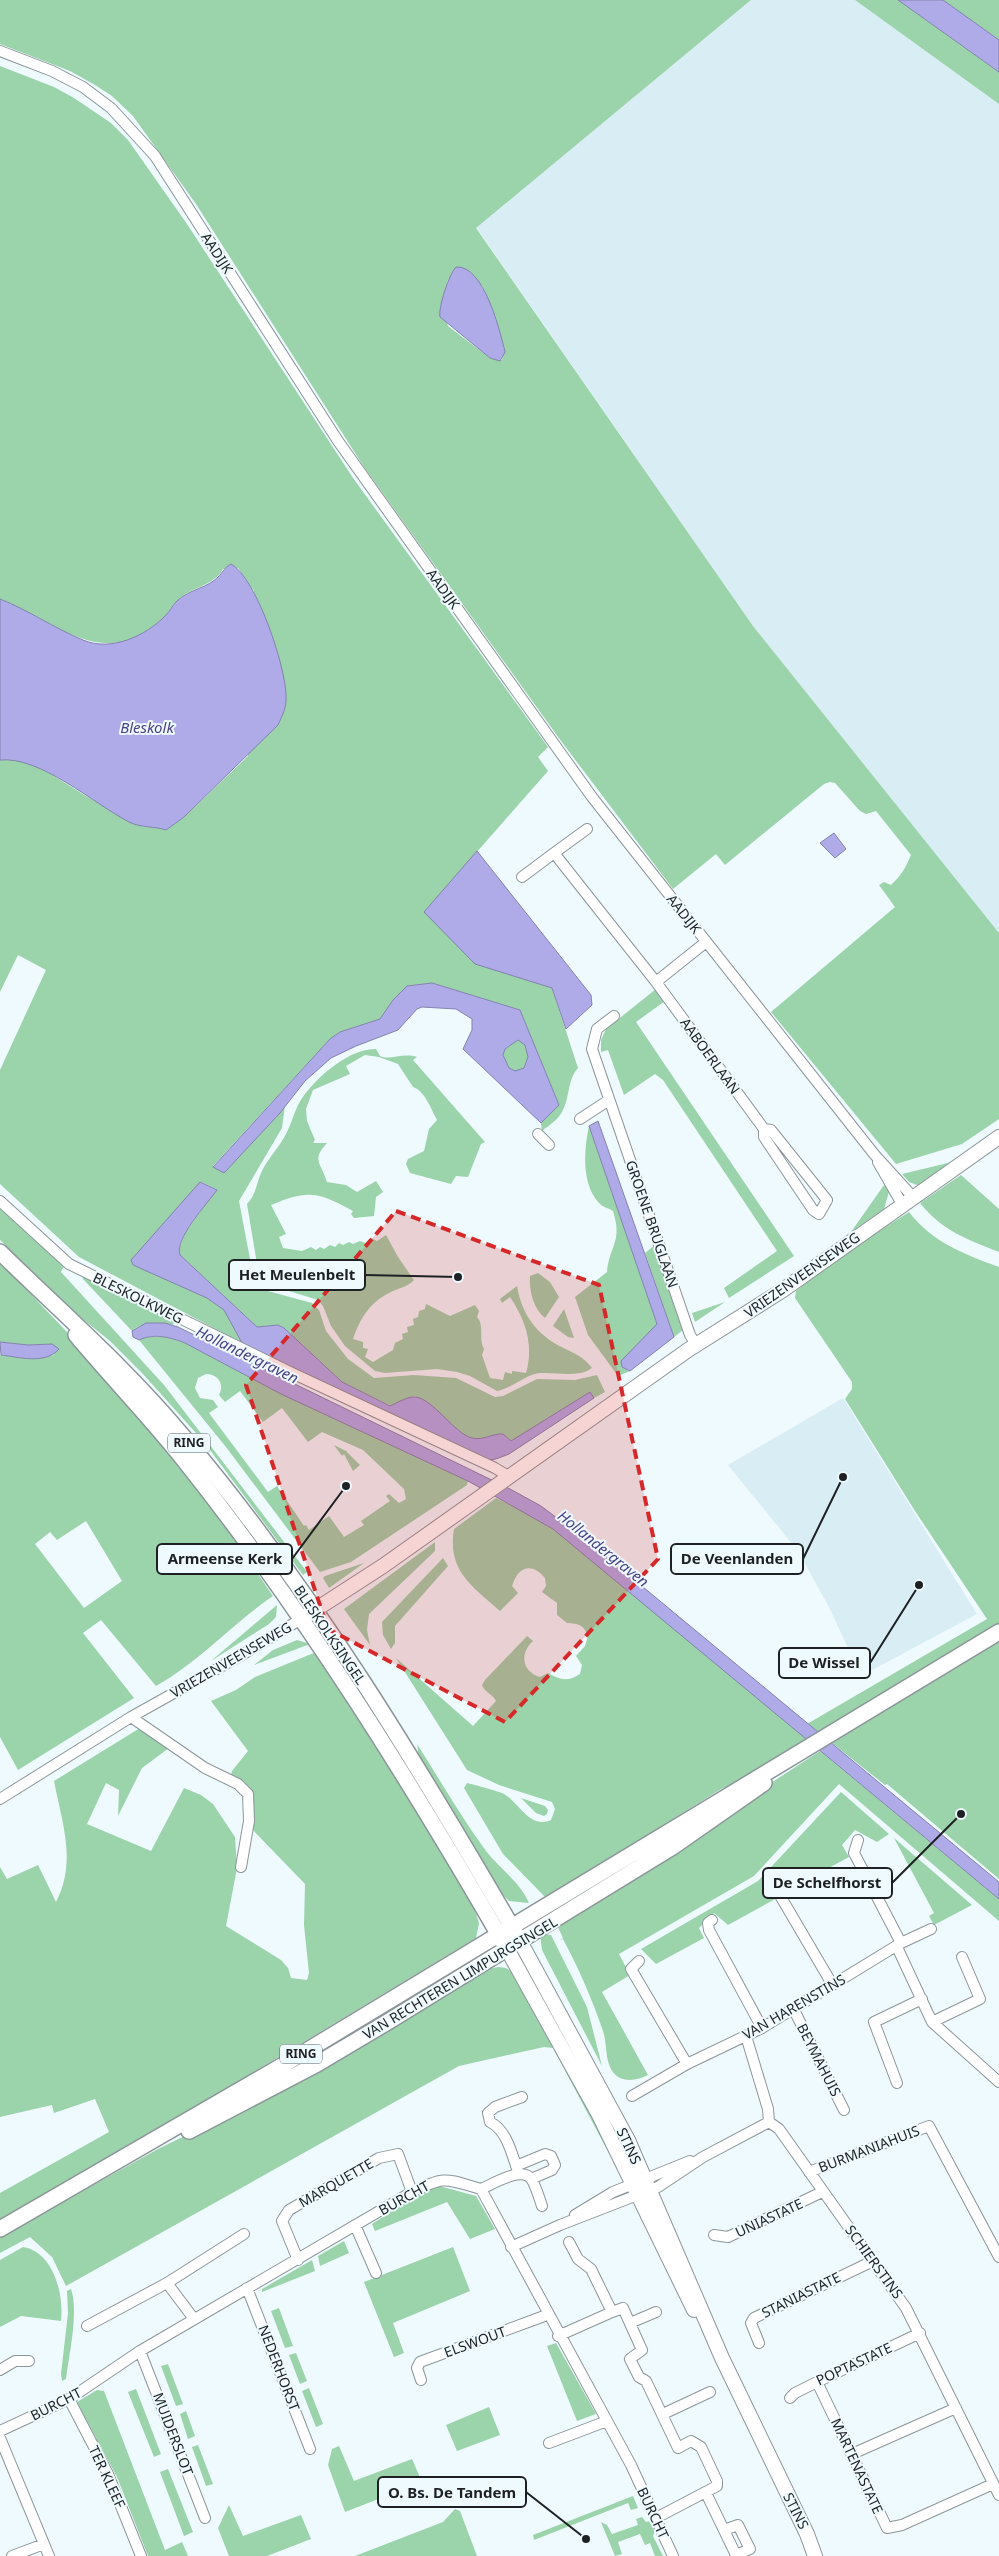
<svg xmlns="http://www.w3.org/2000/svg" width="999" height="2556" viewBox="0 0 999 2556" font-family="'Noto Sans',sans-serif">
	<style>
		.built { fill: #d9edf4 }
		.green { fill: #9bd3ab; fill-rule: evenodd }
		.water { fill: #afabe9; stroke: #8382ae; fill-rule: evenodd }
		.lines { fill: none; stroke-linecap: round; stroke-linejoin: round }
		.street-casing { stroke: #8c969a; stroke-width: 12 }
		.secondary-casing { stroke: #8c969a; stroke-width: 16 }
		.primary-casing { stroke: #8c969a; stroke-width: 18 }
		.street { stroke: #fff; stroke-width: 10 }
		.secondary { stroke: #fff; stroke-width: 14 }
		.primary { stroke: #fff; stroke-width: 15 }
		.marked { fill: #d62828; fill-opacity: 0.2; stroke: #d62828; stroke-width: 4; stroke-dasharray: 10 6; stroke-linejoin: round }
		.labels { text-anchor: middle; stroke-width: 4; stroke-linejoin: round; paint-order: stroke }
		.shield { fill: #eefafe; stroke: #5c6265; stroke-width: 1 }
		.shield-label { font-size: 12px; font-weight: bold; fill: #1d2123 }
		.street-label { font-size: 14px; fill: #1d2123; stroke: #eefafe }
		.water-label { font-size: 15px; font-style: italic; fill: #493f87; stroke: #eefafe }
		.leader { fill: none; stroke: #1d2123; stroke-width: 2 }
		.callout-dot { fill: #1d2123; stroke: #eefafe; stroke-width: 2 }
		.callout { fill: #eefafe; stroke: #1d2123; stroke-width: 2 }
		.callout-label { font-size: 15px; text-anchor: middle; font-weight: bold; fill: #1d2123 }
	</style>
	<rect width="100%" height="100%" fill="#eefafe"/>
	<path class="built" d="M751,0H855L999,104V933L753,626L476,227Z
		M843,1398L977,1614L861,1676L829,1607L798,1551L728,1465Z"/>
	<path class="green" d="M0,0H751L476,228L753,626L999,933V1119L962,1144L896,1164L771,1012L895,907L879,885L884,882L891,885C901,876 906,867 911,855L876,811L866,814L860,811L835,783L830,782L824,784L725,865L716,854L673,889L561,741L364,467L196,204L133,116L112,96L95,85L70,71L0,44ZM463,268L482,286L486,294L504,349L502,360L490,358L448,326L441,306L448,280Z
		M855,0H898L999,72V104Z
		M943,0H999V40Z
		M0,66L54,87L74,98L111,123L128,140L187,224L353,478L548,747L538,757L548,771L424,912L523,978L552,988L578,1068C567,1080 570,1098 562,1112C558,1120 549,1125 542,1131L541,1123L559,1105L520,1010L432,983L407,986L393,1000L380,1019L340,1032L330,1039L213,1166L224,1172L285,1106L282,1128L239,1201L254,1280L257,1286L264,1290L312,1303L319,1310L326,1331L348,1359L374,1378L414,1375L456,1378L495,1397L503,1396L537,1379L575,1380L597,1375L605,1392L594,1398L590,1392L511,1441L503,1434C494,1435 485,1439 475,1439C456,1438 436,1403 414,1396L391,1406L342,1382L284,1328L278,1325L257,1327L180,1255L178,1251L185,1233L216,1189L201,1182L131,1261L207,1298L224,1310L242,1343L79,1257L0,1184V1070L46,970L18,955L0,992V760L10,758L35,764L86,796L144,827L156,826L166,830L184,817L248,756L254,591L238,568L223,569C214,586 190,587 177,601C172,605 170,611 165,616C106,675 59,623 0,599Z
		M656,989L665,1001L636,1022L794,1256L729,1298L724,1288L777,1251L663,1080L655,1074L624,1095L608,1050L601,1052V1040L606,1029Z
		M518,1040L525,1045L528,1057L524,1068L515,1072L509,1068L503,1055L505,1049Z
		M376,1049L380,1056C390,1061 402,1052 417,1057L413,1060L485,1142L481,1144L468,1177L456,1176L451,1184L410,1173L406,1164L408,1159L424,1151L429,1129L437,1120C431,1109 425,1091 413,1087L398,1064L379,1057L365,1055L346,1066L350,1074L313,1090L306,1109L307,1121L315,1140L313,1143H327C311,1160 321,1163 327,1182L346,1185L357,1192L376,1181L383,1192L376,1197L374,1216L354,1218L351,1214L353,1211C319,1192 308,1189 271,1205L286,1234L279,1237L283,1248L302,1251L311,1247L316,1250L320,1247L324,1249L330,1245L335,1247L339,1243L343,1245L349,1242L353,1244L360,1241L365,1243L371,1238L377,1241L386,1235L398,1257L414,1280C409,1286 400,1288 393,1291C371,1301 361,1316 353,1339L363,1342V1348L368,1349L365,1357L373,1362L393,1350L395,1343L403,1339L402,1334L408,1332L407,1327L414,1325L413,1319L418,1317L419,1311L425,1309L426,1304L450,1316L475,1305L479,1311L477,1317C485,1326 478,1339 484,1349L482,1355L490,1378L503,1380L505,1372L512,1374V1371L526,1373C534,1345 526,1321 510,1297L502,1303L500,1299L517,1286C521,1309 531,1327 551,1341C566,1351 581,1353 592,1368C579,1378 557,1372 541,1373C525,1374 513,1388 497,1391L470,1376L457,1372L437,1369L385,1373L375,1371L345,1346L331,1326L323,1306L318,1300L260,1282L247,1204C256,1195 256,1185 261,1173C267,1159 279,1148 286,1134C291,1125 293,1115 298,1105C310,1082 348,1048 376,1049Z
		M589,1126L657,1324L626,1369L630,1371L618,1376L588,1335L575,1297L607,1272C609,1246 623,1242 613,1211C609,1208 602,1207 599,1203C581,1184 584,1149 589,1126Z
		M956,1161L920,1186L909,1182L902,1174Z
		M961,1175L999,1209V1252C968,1240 941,1230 920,1203Z
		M884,1185L889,1192L884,1209L851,1232Z
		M0,1205L64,1265L61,1272L164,1385L307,1572L303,1575L204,1442L143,1374L110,1341L79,1316L0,1240Z
		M909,1212C932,1242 964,1254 999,1267V1624L820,1733L807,1724L987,1619L915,1511L845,1399L852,1389V1382L795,1298L796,1291L843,1254Z
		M655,1245L683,1330L674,1337L645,1253Z
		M0,1262L89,1355L193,1479L273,1596C232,1624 200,1661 156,1686L101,1620L83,1633L134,1698L18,1770L0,1737V1355L31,1359L54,1355L46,1344L28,1345L0,1342ZM86,1521L122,1581L84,1608L35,1544L50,1532L57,1540Z
		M538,1273L550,1282L559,1297L545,1318C533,1308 529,1290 530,1276Z
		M82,1274L175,1320L173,1325C163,1322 140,1322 132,1331L83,1279Z
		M725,1302L695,1322L692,1313Z
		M564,1309L574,1338L568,1337L553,1326Z
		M146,1337H169L185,1343L281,1394L468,1481L467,1485L351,1562L320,1572L226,1447L139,1340ZM206,1374C218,1374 225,1384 219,1395L225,1402L240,1391L263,1422L282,1408L308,1442L322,1432L363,1450L404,1489L406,1499L399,1503L389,1494L386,1496L390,1501L361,1521L364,1525L344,1537L329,1516L309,1530L306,1525L304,1526L277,1486L268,1492L209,1413L218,1407L213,1400L200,1398L195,1388L198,1378Z
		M334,1445L346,1451L360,1465L353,1471L344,1454L342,1456Z
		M496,1498L538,1519L561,1534L808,1740L750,1776L721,1789L546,1898L503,1854L464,1788L467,1783C479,1786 491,1789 502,1793C519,1801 529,1830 551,1820L555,1809L552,1802L499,1785L467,1770L396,1658L473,1726L496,1701C493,1694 485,1693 482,1685L485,1680L527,1636L533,1641C520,1653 521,1671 540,1677L548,1673C560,1680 568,1682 580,1674L582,1665L576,1656L585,1646L588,1636C583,1624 579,1624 567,1623L557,1615V1603L542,1592L546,1586L545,1578C532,1562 518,1566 512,1586L518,1593L500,1611C472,1586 447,1571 454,1529Z
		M435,1542V1551L369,1614L367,1630L370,1645L344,1609Z
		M443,1558L448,1566L395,1626V1643L391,1649L383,1635L382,1622Z
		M364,1563L329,1588L323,1578L325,1576Z
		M277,1605L276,1617L269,1624L211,1661Z
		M297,1640L310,1644L254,1665L273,1650Z
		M999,1640V1879L887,1784L885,1785L832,1743Z
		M321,1650L474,1907L479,1923L476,1938L136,2143L0,2219V2193L109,2132L95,2099L54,2113L52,2105L0,2117V1867L7,1879L38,1865L56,1902C77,1861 62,1823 54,1781L140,1728L169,1748L142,1768L118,1816L119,1790L106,1783L87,1824L151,1851L184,1788L201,1795L213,1804L235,1837L237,1868L226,1926L281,1960L288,1968L291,1978L307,1980L309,1973L304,1925L305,1884L250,1827L249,1796L229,1783L232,1771L248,1751L211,1701L236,1690L255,1677Z
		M417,1744C440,1780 461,1817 486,1851C500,1869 520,1882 529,1903L509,1901L502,1894L419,1758Z
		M820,1751L999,1899V1921L839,1784L754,1876L619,1954L630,1975L602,1992L648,2075C636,2081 619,2084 611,2069C605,2058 607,2042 603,2031C592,1999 579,1969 563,1939L560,1940L563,1938L556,1923Z
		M841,1792L889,1834L877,1842L855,1830L842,1845L849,1857L801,1883L783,1871L777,1898L728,1925L714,1913L699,1928L704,1938L656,1964L641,1949L758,1881Z
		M521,1798L545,1806L548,1810L547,1814L544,1816L536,1813Z
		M894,1838L972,1905L934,1925L929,1916L934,1913Z
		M540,1934L551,1935L587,2007L602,2066L542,1950Z
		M498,1967L506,1968L520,1977L614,2159H612L553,2048L544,2047L459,2066L66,2286L52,2257L30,2237L0,2253V2237L158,2149L217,2120L262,2101L332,2064L488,1969Z
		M439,2186L476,2196L495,2229L470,2239L447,2202L375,2231L372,2224L425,2190Z
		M344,2241L349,2253L320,2266L318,2256Z
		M23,2247C54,2252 64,2295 61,2321L21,2316L0,2327V2260Z
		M453,2247L470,2291L393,2323L404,2353L394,2357L364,2282Z
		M312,2260L315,2271L262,2292V2289Z
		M71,2289C79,2312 69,2354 66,2379L62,2381L61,2374L68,2313L67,2291Z
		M279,2308L293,2346L285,2348L271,2311Z
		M556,2343L596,2414L577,2421L547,2346Z
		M296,2353L307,2381L300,2384L289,2355Z
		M168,2364L183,2404L176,2406L161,2366Z
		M309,2388L323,2424L316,2427L302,2391Z
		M136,2389L161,2454L154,2457L128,2392Z
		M97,2390L104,2391L165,2550L182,2542L188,2556H148L117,2477L77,2402Z
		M489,2407L500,2435L457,2451L446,2425Z
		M186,2411L195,2436L188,2439L180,2414Z
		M198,2445L213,2484L206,2486L192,2447Z
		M339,2446L354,2481L412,2459L422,2482L345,2512L328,2465L332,2449Z
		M168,2469L193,2532L184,2536L160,2472Z
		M633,2496L638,2508L631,2510L628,2503L534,2540L533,2535Z
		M229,2505L243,2536L301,2515L311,2539L267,2556H229L218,2528Z
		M455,2509L460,2511L477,2556H355L443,2522Z
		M642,2517L646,2522L649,2521L655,2531L653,2536L663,2556H655L650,2543L645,2545L640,2534L618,2542L622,2554L615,2556L601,2522L607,2525L612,2534L638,2525L636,2519Z"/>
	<path class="water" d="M898,0H943L999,40V72Z
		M456,267C484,265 500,331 505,352L500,361L490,358L440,317C438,308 449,274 456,267Z
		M231,564C256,577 286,667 286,696C287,707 282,716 278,725L184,817L166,830C154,826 141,828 129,822C93,803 40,756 0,760V599C28,610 54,628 83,640C111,652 146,636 166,615C171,610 173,604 178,600C189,590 209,587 218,577C223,572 224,568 231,564Z
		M834,833L846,849L835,858L820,843Z
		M477,851L591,995L592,1005L566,1029L552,988L475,964L424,912Z
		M432,983L520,1010L559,1105L541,1123L463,1049L472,1030V1019L456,1009L422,1007L417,1009L398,1030L356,1046L331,1058L305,1081L280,1113L224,1173L213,1167L330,1039L340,1032L380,1019L393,1000L407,986ZM518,1040L525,1045L528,1057L524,1068L515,1071L509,1068L503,1055L505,1049Z
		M598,1121L674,1337L630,1371L622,1367L621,1361L657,1324L589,1126Z
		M200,1182L217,1190C207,1204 174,1239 180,1255L257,1327L278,1325L284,1328L342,1382L390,1406C397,1403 405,1398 412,1397C430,1394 454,1434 472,1438C483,1441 493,1433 503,1434L511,1441L590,1392L594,1398L509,1454L496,1459L488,1460L453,1446L242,1343L224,1310L207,1298L133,1265L131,1260Z
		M146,1323H165L178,1327L510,1489L541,1506L590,1543L999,1882V1899L553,1529L468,1481L281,1394L185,1343C170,1337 154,1333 139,1340L133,1337L132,1331Z
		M0,1342L28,1345L52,1344L59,1349C45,1365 19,1357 1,1355Z"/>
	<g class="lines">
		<defs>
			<path id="street" d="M0,51L52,71L83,87L111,108L155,156L338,441L592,797L874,1154L913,1197
				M587,829L554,853L656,982L764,1129V1137L813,1210L819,1214L827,1200L771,1130L764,1129
				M522,877L554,853
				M656,982L706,942
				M614,1016L597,1029L592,1049L690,1335L697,1346
				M580,1119L609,1100
				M538,1134L549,1145
				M878,1162L902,1204
				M0,1201L69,1264L292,1373L495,1468L508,1476
				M131,1717L205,1768L238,1784L248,1794L249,1821L241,1867
				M0,1799L131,1717L240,1656L301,1619
				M858,1840L854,1853L901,1943L931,1929
				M784,1875L775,1887L832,1984
				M712,1920L708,1923L709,1930L762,2028
				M897,1947L932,2022L999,2082
				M639,1961L631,1969L687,2064
				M794,2010L844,2110
				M932,2022L980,1999L962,1957
				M746,2036L768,2109L769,2122L779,2129L906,2308L999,2495
				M897,2083L874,2022L922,1999
				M632,2096L687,2064L762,2028L901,1943
				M516,2166L545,2154L551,2156L555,2165L552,2170L531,2179
				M809,2172L929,2126L999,2257
				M519,2174C512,2156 508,2131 490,2122L488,2113L495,2107L522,2097
				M481,2189C493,2184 523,2165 532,2180C536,2187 539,2197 542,2206
				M575,2215L613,2192L690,2161
				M355,2225L376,2273
				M714,2235L728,2237L822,2192
				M569,2242L578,2259L591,2269L612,2312L623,2308L642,2350L630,2359L639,2377L646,2381L678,2448L691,2441L701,2447L717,2481V2486L656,2518
				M511,2247L560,2225L658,2187L703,2157L769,2122
				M298,2260L282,2221L289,2210L379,2158L398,2154L412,2192
				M167,2283L194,2319
				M247,2288L310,2449
				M630,2323L656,2312
				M87,2326L167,2283L244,2234
				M558,2336L612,2312
				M759,2343L751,2323L754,2318L873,2261
				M140,2351L205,2518
				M0,2370L15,2361H29
				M421,2380L417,2368L420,2362L547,2315
				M817,2382L887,2528L902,2525L993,2484
				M790,2398L795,2393L817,2382L920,2333
				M69,2399L108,2474L141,2556
				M663,2414L710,2392
				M0,2431L69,2399L140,2351L412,2192C446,2175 446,2179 481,2189L631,2465L673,2556
				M0,2438L49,2556
				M549,2443L607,2421
				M852,2454L956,2408
				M706,2493L736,2555L750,2549L738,2525L724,2530
				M12,2556L44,2544"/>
			<path id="secondary" d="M301,1619L383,1566L688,1350L783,1290L999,1137
				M520,1941L628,2140L722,2358L807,2534L815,2556
				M507,1949L598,2113L694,2310"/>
			<path id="primary" d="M0,1252C61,1312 126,1368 181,1434C312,1588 419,1767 520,1941
				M76,1335C111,1377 150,1417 184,1460C304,1611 407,1776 503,1942
				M189,2131L317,2064L386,2023L674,1846L764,1783
				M0,2229L283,2065L999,1632"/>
		</defs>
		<use href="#street" class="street-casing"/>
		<use href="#secondary" class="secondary-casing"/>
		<use href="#primary" class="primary-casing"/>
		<use href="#street" class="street"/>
		<use href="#secondary" class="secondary"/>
		<use href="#primary" class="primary"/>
	</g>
	<path class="marked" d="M396,1211L599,1285L658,1559L505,1722L328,1629L246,1385Z"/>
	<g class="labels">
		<g class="shield">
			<rect x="168" y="1433.5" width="42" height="19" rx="4"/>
			<rect x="280" y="2044.5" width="42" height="19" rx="4"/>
		</g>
		<g class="shield-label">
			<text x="189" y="1447">RING</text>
			<text x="301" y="2058">RING</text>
		</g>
		<g class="street-label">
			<text transform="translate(217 253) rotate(57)" y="5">AADIJK</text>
			<text transform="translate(443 589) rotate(54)" y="5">AADIJK</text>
			<text transform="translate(684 914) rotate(52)" y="5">AADIJK</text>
			<text transform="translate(710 1056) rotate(54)" y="5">AABOERLAAN</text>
			<text transform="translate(652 1224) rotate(71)" y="5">GROENE BRUGLAAN</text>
			<text transform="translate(802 1275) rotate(-35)" y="5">VRIEZENVEENSEWEG</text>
			<text transform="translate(138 1298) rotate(26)" y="5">BLESKOLKWEG</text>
			<text transform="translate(330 1635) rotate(56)" y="5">BLESKOLKSINGEL</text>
			<text transform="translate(231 1660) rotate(-30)" y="5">VRIEZENVEENSEWEG</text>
			<text transform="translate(460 1978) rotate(-31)" y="5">VAN RECHTEREN LIMPURGSINGEL</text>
			<text transform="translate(794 2007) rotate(-30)" y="5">VAN HARENSTINS</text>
			<text transform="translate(819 2060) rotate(63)" y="5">BEYMAHUIS</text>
			<text transform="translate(629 2146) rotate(65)" y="5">STINS</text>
			<text transform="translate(869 2149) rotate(-21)" y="5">BURMANIAHUIS</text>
			<text transform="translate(336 2183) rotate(-30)" y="5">MARQUETTE</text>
			<text transform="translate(404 2198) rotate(-29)" y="5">BURCHT</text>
			<text transform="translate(769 2218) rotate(-25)" y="5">UNIASTATE</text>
			<text transform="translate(874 2262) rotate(54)" y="5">SCHIERSTINS</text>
			<text transform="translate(801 2295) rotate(-26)" y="5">STANIASTATE</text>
			<text transform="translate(475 2342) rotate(-20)" y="5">ELSWOUT</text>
			<text transform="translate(854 2364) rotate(-25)" y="5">POPTASTATE</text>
			<text transform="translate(279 2368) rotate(69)" y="5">NEDERHORST</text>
			<text transform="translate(56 2404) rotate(-27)" y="5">BURCHT</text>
			<text transform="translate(173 2434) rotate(69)" y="5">MUIDERSLOT</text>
			<text transform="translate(857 2466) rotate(65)" y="5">MARTENASTATE</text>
			<text transform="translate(107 2477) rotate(65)" y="5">TER KLEEF</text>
			<text transform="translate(796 2511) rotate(63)" y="5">STINS</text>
			<text transform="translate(653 2513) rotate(65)" y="5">BURCHT</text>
		</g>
		<g class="water-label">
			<text x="147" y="733">Bleskolk</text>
			<text transform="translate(247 1355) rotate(26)" y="5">Hollandergraven</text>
			<text transform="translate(603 1549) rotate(39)" y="5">Hollandergraven</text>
		</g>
	</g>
	<path class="leader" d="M458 1277L365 1275M843 1477L803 1559M346 1486L292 1559M919 1585L870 1663M961 1814L892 1883M586 2539L526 2492"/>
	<g class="callout-dot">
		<circle cx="458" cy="1277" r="5"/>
		<circle cx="843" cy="1477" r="5"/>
		<circle cx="346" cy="1486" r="5"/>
		<circle cx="919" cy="1585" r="5"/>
		<circle cx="961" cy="1814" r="5"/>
		<circle cx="586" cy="2539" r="5"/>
	</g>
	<g class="callout">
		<rect x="229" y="1260" width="136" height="30" rx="5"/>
		<rect x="671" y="1544" width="132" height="30" rx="5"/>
		<rect x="157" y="1544" width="135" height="30" rx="5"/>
		<rect x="779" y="1648" width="91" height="30" rx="5"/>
		<rect x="763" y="1868" width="129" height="30" rx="5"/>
		<rect x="378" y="2477" width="148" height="30" rx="5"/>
	</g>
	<g class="callout-label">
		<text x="297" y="1280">Het Meulenbelt</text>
		<text x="737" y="1564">De Veenlanden</text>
		<text x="225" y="1564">Armeense Kerk</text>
		<text x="824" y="1668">De Wissel</text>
		<text x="827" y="1888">De Schelfhorst</text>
		<text x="452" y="2498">O. Bs. De Tandem</text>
	</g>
</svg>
